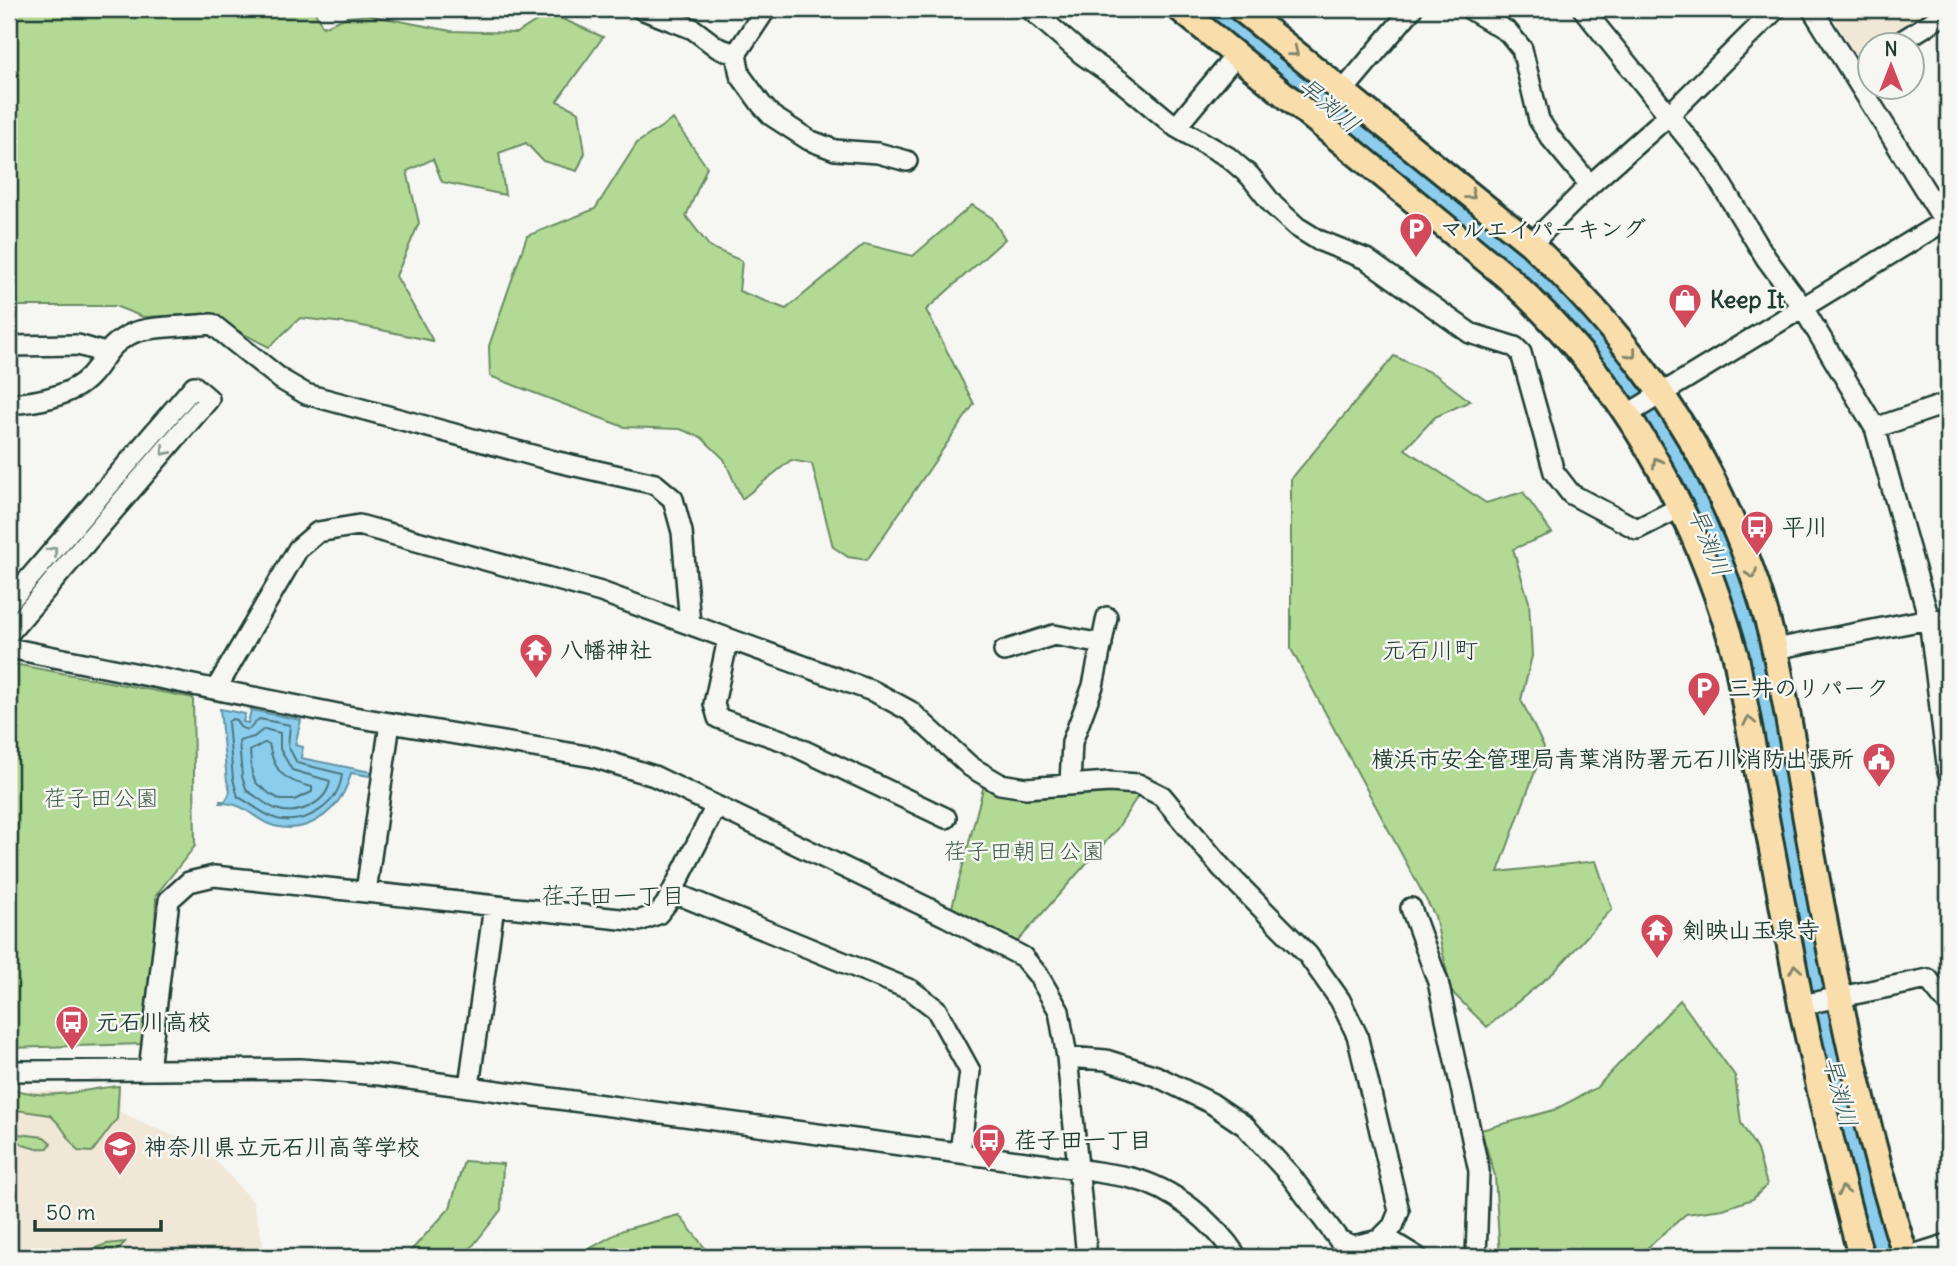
<svg xmlns="http://www.w3.org/2000/svg" width="1957" height="1266" viewBox="0 0 1957 1266" font-family="Delius,'Klee One',sans-serif">
	<style>
		.built { fill: #f0e7d6 }
		.green { fill: #b3da95; stroke: #698c64; stroke-width: 2 }
		.water { fill: #8ccded; stroke: #6093a3; stroke-width: 2 }
		.lines { fill: none; stroke-linecap: round; stroke-linejoin: round }
		.shore { stroke: #4b777e; stroke-width: 2 }
		.river { stroke: #8ccded; stroke-width: 30 }
		.minor-casing { stroke: #1f3d34; stroke-width: 24 }
		.major-casing { stroke: #1f3d34; stroke-width: 30 }
		.minor { stroke: #f6f6f2; stroke-width: 19 }
		.major { stroke: #f9deab; stroke-width: 24 }
		.oneway { stroke: #81856a }
		.oneway2 { stroke: #8a9a93 }
		.labels { text-anchor: middle; stroke-width: 5; stroke-linejoin: round; paint-order: stroke }
		.poi-label { font-size: 23px; font-weight: bold; fill: #1f3d34; stroke: #f6f6f2; text-anchor: start }
		.park-label { font-size: 23px; fill: #3d5c47; stroke: #f6f6f2 }
		.water-label { font-size: 24px; font-style: italic; fill: #355a59; stroke: #f6f6f2 }
		.neighbourhood-label { font-size: 24px; fill: #1f3d34; stroke: #f6f6f2 }
	</style>
	<rect width="100%" height="100%" fill="#f6f6f2"/>
	<filter id="ink" filterUnits="userSpaceOnUse"><feTurbulence type="fractalNoise" baseFrequency=".0143" numOctaves="2"/><feDisplacementMap in="SourceGraphic" scale="14" xChannelSelector="R" yChannelSelector="G"/><feConvolveMatrix kernelMatrix="1 2 1 2 8 2 1 2 1" color-interpolation-filters="sRGB"/></filter>
	<g filter="url(#ink)">
		<path class="built" d="M1829,9H1937L1876,45L1870,46L1869,50L1855,58Z
			M120,1085V1112L208,1152L253,1202L265,1252L273,1257H9V1090L75,1092Z"/>
		<path class="green" d="M9,9H313L323,27L347,17L369,15L451,31L517,33L549,13L603,37L557,101L579,112L585,153L577,171L543,161L526,143L499,153L505,195L442,182L433,159L407,171L419,223L396,276L433,341L353,324L300,318L269,347L205,314L143,317L115,306H9Z
			M673,119L707,167L686,216L710,247L742,261L739,291L786,309L865,244L913,256L972,205L992,218L1005,239L926,310L974,404L867,560L848,557L833,547L812,464L791,460L742,499L724,459L701,437L680,429L624,427L490,376L489,346L527,236L595,209L637,143Z
			M1394,356L1436,375L1470,401L1435,417L1405,449L1486,503L1523,492L1552,533L1513,549L1529,602L1532,656L1521,700L1544,747L1498,872L1596,861L1612,909L1554,972L1487,1027L1451,991L1435,916L1291,649V479Z
			M9,663L193,698L195,846L156,895L155,934L143,1044L9,1048Z
			M984,785L1009,796H1056L1096,790L1139,794L1117,829L1017,942L952,907Z
			M1680,1000L1735,1076L1741,1123L1757,1150L1767,1185L1753,1199L1723,1209L1686,1214L1637,1257H1500L1495,1176L1481,1130L1554,1110L1596,1088Z
			M119,1086L117,1119L92,1152L78,1151L59,1124L50,1115L9,1109V1090C19,1090 26,1093 36,1094C64,1097 92,1088 119,1086Z
			M19,1134L44,1137L51,1143L48,1148C37,1149 23,1149 17,1138Z
			M464,1161L503,1164L501,1210L464,1257H405L450,1208Z
			M679,1215L712,1257H589V1249L623,1230Z
			M125,1242L116,1252V1257H90L92,1249L107,1244Z"/>
		<path class="water" d="M220,709L245,714L243,722L248,723L251,710L301,720L295,745L303,747L301,758L371,772L370,776L351,773C343,806 312,836 274,826C251,819 248,803 220,803V801H225C231,793 231,790 227,781Z"/>
		<g class="lines">
			<path class="shore" d="M232,719L236,720L240,727C252,734 251,724 259,719L290,725L288,746L297,763L342,774C340,804 305,826 277,819C263,815 251,803 238,797L233,779L228,722Z
				M264,729L280,733V749L292,770L330,781C327,803 297,817 276,809C265,805 257,796 247,791L242,777L239,741L254,737Z
				M264,743L269,744C274,773 285,781 312,787V792L294,800H281L270,794L256,783L252,774L250,751Z"/>
			<path class="river" d="M1213,9L1458,212L1517,263L1574,319L1623,380L1644,410L1683,478L1717,551L1750,639L1812,988L1886,1257"/>
			<defs>
				<path id="minor" d="M641,9L693,29L718,48L736,54
					M766,9L736,54L740,75L761,104L772,116L809,140L835,150L878,153L907,161
					M1030,9L1083,55L1122,82L1176,127
					M1470,9L1508,32L1522,49L1539,120L1550,137L1590,185
					M1583,9L1710,166L1766,258L1803,308L1875,428L1929,619L1948,772
					M1812,9L1948,227
					M1894,46L1948,12
					M1236,55L1176,127L1228,157L1250,176L1273,205L1297,227L1318,240L1366,259L1470,333L1515,347L1521,353L1554,472L1571,494L1637,529L1681,507
					M1851,72L1870,61
					M1343,91L1412,9
					M1531,244L1590,185L1669,115L1776,9
					M11,346L78,345L105,353
					M9,404C36,402 71,397 90,376C106,359 106,346 131,334C145,326 194,326 212,324L282,380L306,394L558,462L655,484L673,499L682,532L690,624
					M1628,414L1948,219
					M1875,428L1948,403
					M9,602L194,386L209,399L9,633
					M728,639L714,704L718,718L784,741L946,818
					M9,648L348,716L593,757L654,776L947,917L1023,957L1038,975L1059,1011L1067,1057L1087,1257
					M1775,649L1929,619L1948,620
					M1004,651L1054,635L1102,644
					M216,689L298,549L318,532L359,525L601,592L875,692L910,711L971,767L1000,784L1026,788L1109,782L1138,784L1162,796L1221,867L1308,955L1340,1000L1357,1035L1399,1211L1393,1226L1379,1240L1353,1246L1339,1240L1290,1175L1245,1126L1211,1103L1156,1076L1106,1060L1067,1057
					M1070,784L1072,742L1093,686L1107,617
					M366,892L390,723
					M672,892L911,990L936,1009L970,1071L960,1153
					M1411,908L1438,982L1479,1171L1476,1257
					M1801,1005L1928,979L1948,1004
					M149,1070L169,900L189,882L214,876L639,921L658,914L666,904L716,806
					M9,1071L301,1069L380,1075L1078,1169C1095,1172 1114,1174 1131,1178C1173,1188 1214,1222 1237,1257
					M469,1086L494,906
					M1383,1236L1417,1257
					M1906,1257L1948,1244"/>
				<path id="major" d="M1180,9L1507,277C1622,381 1695,507 1736,657L1801,1005L1830,1136L1861,1257
					M1241,9L1531,244C1612,322 1684,410 1729,515C1748,558 1765,605 1775,651C1790,720 1800,789 1813,858C1837,993 1864,1127 1906,1257"/>
			</defs>
			<use href="#minor" class="minor-casing"/>
			<use href="#major" class="major-casing"/>
			<use href="#minor" class="minor"/>
			<use href="#major" class="major"/>
		</g>
		<defs><path id="oneway-chevron" d="M-2-3.5L2.5 0L-2 3.5" fill="none" stroke-width="1.6" stroke-linecap="round" stroke-linejoin="round" transform="scale(1.75)"/></defs>
		<g class="oneway">
			<use href="#oneway-chevron" transform="translate(1294 52) rotate(39)"/>
			<use href="#oneway-chevron" transform="translate(1471 195) rotate(39)"/>
			<use href="#oneway-chevron" transform="translate(1632 354) rotate(51)"/>
			<use href="#oneway-chevron" transform="translate(1657 462) rotate(-120)"/>
			<use href="#oneway-chevron" transform="translate(1752 574) rotate(70)"/>
			<use href="#oneway-chevron" transform="translate(1749 721) rotate(-101)"/>
			<use href="#oneway-chevron" transform="translate(1795 969) rotate(-100)"/>
			<use href="#oneway-chevron" transform="translate(1843 1191) rotate(-103)"/>
		</g>
		<g class="oneway2">
			<use href="#oneway-chevron" transform="translate(165 451) rotate(131)"/>
			<use href="#oneway-chevron" transform="translate(53 551) rotate(-49)"/>
		</g>
	</g>
	<defs>
		<symbol id="parking-pin" viewBox="-11 -11 22 30"><path d="M0 17L-7.5 6A9.5 9.5 0 1 1 7.5 6Z" fill="#d1495b" stroke="#f6f6f2"/><path d="M-3.5-5.5H1a3.5 3.5 0 0 1 0 7H-1V5.5H-3.5ZM-1-3.4V-.6H.8a1.4 1.4 0 0 0 0-2.8Z" fill="#fff"/></symbol>
		<symbol id="shop-pin" viewBox="-11 -11 22 30"><path d="M0 17L-7.5 6A9.5 9.5 0 1 1 7.5 6Z" fill="#d1495b" stroke="#f6f6f2"/><path d="M-5-2.5h2.3a2.7 3.5 0 0 1 5.4 0H5L5.5 6h-11ZM-1.5-2.5h3a1.5 2.3 0 0 0-3 0Z" fill="#fff"/></symbol>
		<symbol id="bus-pin" viewBox="-11 -11 22 30"><path d="M0 17L-7.5 6A9.5 9.5 0 1 1 7.5 6Z" fill="#d1495b" stroke="#f6f6f2"/><path d="M-5-6H5V4H4V6H2V4H-2V6H-4V4H-5ZM-3.5-4V0h7V-4ZM-3.5 1.2v1.5H-2V1.2ZM2 1.2v1.5H3.5V1.2Z" fill="#fff"/></symbol>
		<symbol id="temple-pin" viewBox="-11 -11 22 30"><path d="M0 17L-7.5 6A9.5 9.5 0 1 1 7.5 6Z" fill="#d1495b" stroke="#f6f6f2"/><path d="M0-6L5-2H3V0L6.5 2.5H4V6H1.5V3h-3V6H-4V2.5H-6.5L-3 0V-2H-5Z" fill="#fff"/></symbol>
		<symbol id="civic-pin" viewBox="-11 -11 22 30"><path d="M0 17L-7.5 6A9.5 9.5 0 1 1 7.5 6Z" fill="#d1495b" stroke="#f6f6f2"/><path d="M-.6-6.5H3V-4.5H.6V-3L4-1V1h2V6H-6V1h2V-1L-.6-3ZM-1.2 2.5V6h2.4V2.5Z" fill="#fff"/></symbol>
		<symbol id="school-pin" viewBox="-11 -11 22 30"><path d="M0 17L-7.5 6A9.5 9.5 0 1 1 7.5 6Z" fill="#d1495b" stroke="#f6f6f2"/><path d="M0-5L7-2L0 1L-7-2ZM-4 1L0 2.5L4 1V4Q0 6-4 4Z" fill="#fff"/></symbol>
	</defs>
	<g fill-rule="evenodd">
		<use href="#parking-pin" x="1397" y="210" width="38" height="52"/>
		<use href="#shop-pin" x="1666" y="281" width="38" height="52"/>
		<use href="#bus-pin" x="1738" y="508" width="38" height="52"/>
		<use href="#temple-pin" x="517" y="631" width="38" height="52"/>
		<use href="#parking-pin" x="1685" y="669" width="38" height="52"/>
		<use href="#civic-pin" x="1860" y="740" width="38" height="52"/>
		<use href="#temple-pin" x="1638" y="911" width="38" height="52"/>
		<use href="#bus-pin" x="53" y="1003" width="38" height="52"/>
		<use href="#bus-pin" x="970" y="1121" width="38" height="52"/>
		<use href="#school-pin" x="101" y="1128" width="38" height="52"/>
	</g>
	<g class="labels">
		<g class="poi-label">
			<text x="1440" y="237">マルエイパーキング</text>
			<text x="1710" y="308">Keep It</text>
			<text x="1782" y="535">平川</text>
			<text x="560" y="658">八幡神社</text>
			<text x="1728" y="696">三井のリパーク</text>
			<text x="1854" y="767" text-anchor="end">横浜市安全管理局青葉消防署元石川消防出張所</text>
			<text x="1682" y="938">剣映山玉泉寺</text>
			<text x="96" y="1030">元石川高校</text>
			<text x="1014" y="1148">荏子田一丁目</text>
			<text x="144" y="1155">神奈川県立元石川高等学校</text>
		</g>
		<g class="park-label">
			<text x="101" y="806">荏子田公園</text>
			<text x="1024" y="859">荏子田朝日公園</text>
		</g>
		<g class="water-label">
			<text transform="translate(1329 105) rotate(40)" y="8">早渕川</text>
			<text transform="translate(1709 542) rotate(67)" y="8">早渕川</text>
			<text transform="translate(1840 1092) rotate(75)" y="8">早渕川</text>
		</g>
		<g class="neighbourhood-label">
			<text x="1430" y="658">元石川町</text>
			<text x="613" y="904">荏子田一丁目</text>
		</g>
	</g>
	<rect width="1957" height="1266" fill="none" stroke="#f6f6f2" stroke-width="35"/>
	<rect x="18" y="18" width="1922" height="1231" fill="none" stroke="#1f3d34" stroke-width="2.5" filter="url(#ink)"/>
	<g transform="translate(1891 66)"><circle r="33" fill="#f6f6f2" stroke="#a0aca6" stroke-width="2"/>
	<path d="M0-5L12 26L0 18L-12 26Z" fill="#d1495b"/>
	<text y="-10" font-size="19" font-weight="bold" text-anchor="middle" fill="#1f3d34">N</text>
	</g>
	<path d="M35 1220v10h126v-10" fill="none" stroke="#1f3d34" stroke-width="3.5"/>
	<text x="46" y="1220" font-size="21" fill="#1f3d34" stroke="#f6f6f2" stroke-width="5" paint-order="stroke">50 m</text>
</svg>
